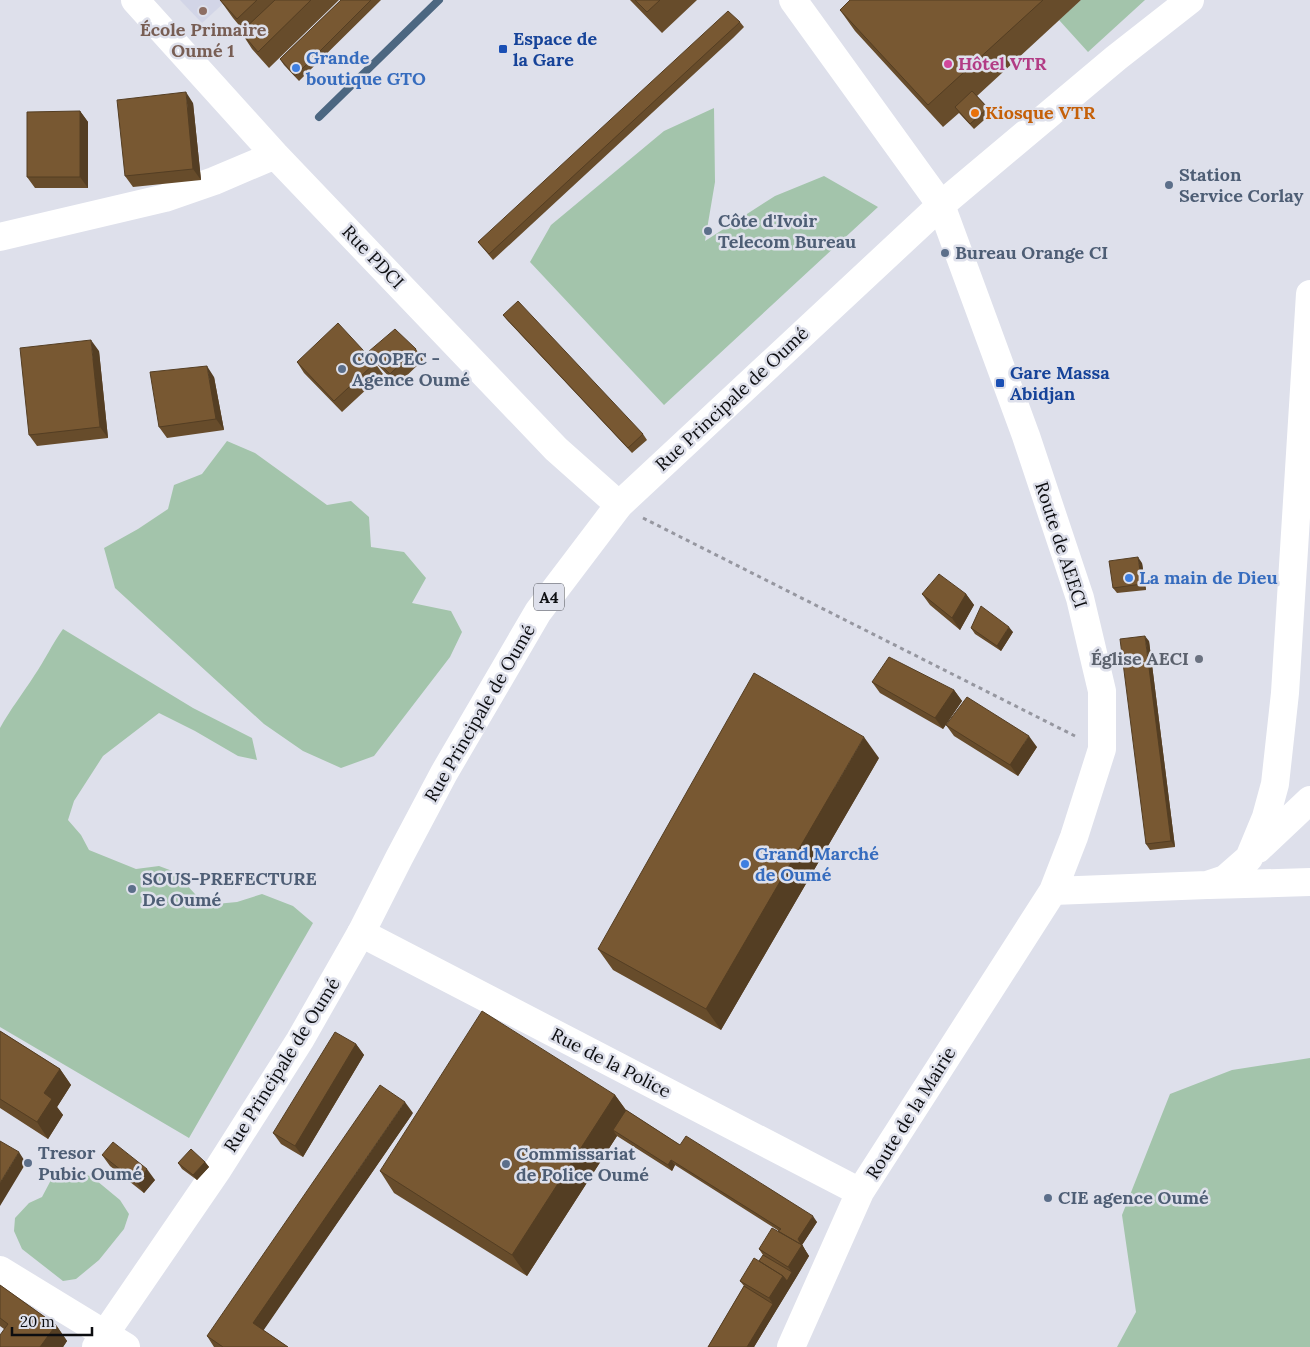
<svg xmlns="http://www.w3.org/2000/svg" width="1310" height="1347" viewBox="0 0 1310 1347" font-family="Lora,serif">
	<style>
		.built { fill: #d2d5e7 }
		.green { fill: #a3c4ab }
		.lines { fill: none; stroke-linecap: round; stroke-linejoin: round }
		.stream { stroke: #4c6781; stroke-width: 8 }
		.path { stroke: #9697a0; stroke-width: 3; stroke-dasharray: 4 4; stroke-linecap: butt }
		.minor { stroke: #fff; stroke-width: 28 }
		.primary { stroke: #fff; stroke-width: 28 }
		.wall { fill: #674c2b }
		.shaded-wall { fill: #543e23 }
		.building { fill: #785832; stroke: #543e23 }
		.education-dot { fill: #8d6e63; stroke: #dee0eb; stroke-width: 2 }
		.transit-dot { fill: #1a4fb4; stroke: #dee0eb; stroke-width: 2 }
		.hotel-dot { fill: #d1479c; stroke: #dee0eb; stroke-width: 2 }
		.shop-dot { fill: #3f7fe0; stroke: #dee0eb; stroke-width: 2 }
		.food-dot { fill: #e8710a; stroke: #dee0eb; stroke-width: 2 }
		.service-dot { fill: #5c6f8a; stroke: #dee0eb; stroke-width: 2 }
		.worship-dot { fill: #6b7280; stroke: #dee0eb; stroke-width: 2 }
		.labels { text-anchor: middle; stroke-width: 5; stroke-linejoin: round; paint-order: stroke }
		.shield { fill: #dee0eb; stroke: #4b4c52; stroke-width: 1 }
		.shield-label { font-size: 16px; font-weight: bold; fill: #0c0d10 }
		.education-label { font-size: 18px; font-weight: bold; fill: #785e54; stroke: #dee0eb }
		.transit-label { font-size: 18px; font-weight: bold; fill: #164399; stroke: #dee0eb; text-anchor: start }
		.shop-label { font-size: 18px; font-weight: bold; fill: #366cbe; stroke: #dee0eb; text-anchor: start }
		.hotel-label { font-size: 18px; font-weight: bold; fill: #b23c85; stroke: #dee0eb; text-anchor: start }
		.food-label { font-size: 18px; font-weight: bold; fill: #c56008; stroke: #dee0eb; text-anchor: start }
		.service-label { font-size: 18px; font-weight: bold; fill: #4e5e75; stroke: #dee0eb; text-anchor: start }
		.street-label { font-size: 18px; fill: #0c0d10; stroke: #dee0eb }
		.worship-label { font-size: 18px; font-weight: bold; fill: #5b616d; stroke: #dee0eb; text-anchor: end }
	</style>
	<rect width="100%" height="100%" fill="#dee0eb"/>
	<path class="built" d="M180,0H227L202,23Z"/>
	<path class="green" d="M1081,0H1145L1088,52L1059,20Z
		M714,108L715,182L705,241L775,196L824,176L878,207L664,405L530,262L551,225L664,131Z
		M227,441L255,453L327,505L351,501L369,517L371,547L404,552L426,578L412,603L451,611L462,632L450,657L374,756L341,768L303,751L264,724L115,588L104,548L138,529L168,509L174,485L202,474Z
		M63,629L193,708L252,738L257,760L238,756L195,731L159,713L103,756L74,801L68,820L81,835L89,850L136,869L159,866L175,872L205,905L237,902L262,894L293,906L313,923L189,1138L0,1027V728C10,710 23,693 34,676C45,660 52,644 63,629Z
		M1310,1058V1347H1117L1136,1312L1122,1215L1170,1094L1232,1070Z
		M70,1173L91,1176L120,1200L129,1214L124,1229L99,1260L76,1279L63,1281L22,1249L14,1231L15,1218L29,1203L42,1197L51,1180Z"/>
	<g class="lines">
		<path class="stream" d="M319,117L439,0"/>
		<path class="path" d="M643,518L1075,736"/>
		<path class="minor" d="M135,0L275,155L556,449L619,505
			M0,237L165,198L214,181L275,155
			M1258,849L1310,800
			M1209,885L1310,882
			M1053,891L1207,885L1225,879L1249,858L1266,817L1275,784L1285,693L1310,294
			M361,933L860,1192
			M0,1270L126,1347
			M791,1347L860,1192L1053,891L1074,837L1102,749V691L1080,598L1026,436L941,205L793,0"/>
		<path class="primary" d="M96,1347L218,1169L300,1040L361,933L399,858L444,773L538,612L619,505L941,205L1116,58L1190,0"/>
	</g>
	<path class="wall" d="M220,0H339L269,68L252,49L241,32L243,30L233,18Z
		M341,0H381L299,81L284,65L280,59Z
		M630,0H697L662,33Z
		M850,0H1081L977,96L988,108L992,113L974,129L959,113L943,127L855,31L840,10Z
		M740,22L744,27L733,38L493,260L478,242Z
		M193,103L201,180L133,187L125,176Z
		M80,111L88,122V188H35L27,177Z
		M503,315L643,434L647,440L632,453L507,320Z
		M416,349L423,360L397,385L376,363L368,352Z
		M99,351L108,438L37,446L29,435Z
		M297,362L375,363L383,374L342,412L304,373Z
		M214,377L224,430L167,438L159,427Z
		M1142,563L1146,590L1117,593L1113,588Z
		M922,594H966L974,605L960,630L930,605Z
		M971,628L1013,632L1001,651L975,634Z
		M1149,641L1175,847L1150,850L1146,844Z
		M872,682L954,690L962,701L943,729L880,693Z
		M946,725L1037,747L1018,776L954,736Z
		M879,758L721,1030L613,970L598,949Z
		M0,1031L60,1069L71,1085L57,1107L63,1115L48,1139L0,1108Z
		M356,1044L364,1055L303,1157L281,1144L273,1133Z
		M615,1095L626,1110L680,1145L817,1222L802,1245L809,1256L754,1347H708L744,1286L740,1281L759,1261L763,1255L759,1249L779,1231L675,1165L672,1171L617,1136L527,1276L394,1193L380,1171Z
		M413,1113L263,1330L288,1347H214L207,1336Z
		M102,1155L155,1180L144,1193L110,1166Z
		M205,1162L209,1167L197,1180L182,1169L178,1163Z
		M0,1285L56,1325L67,1341L63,1347H0L4,1329L0,1326Z"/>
	<path class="shaded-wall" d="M186,92L193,103L201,180L193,169Z
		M80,111L88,122V188L80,177Z
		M91,340L99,351L108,438L100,427Z
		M207,366L214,377L224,430L216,419Z
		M1138,557L1142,563L1146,590L1142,584Z
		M966,594L974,605L960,630L952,618Z
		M1009,627L1013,632L1001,651L997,646Z
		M1145,636L1149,641L1175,847L1171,841Z
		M954,690L962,701L943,729L935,718Z
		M1029,736L1037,747L1018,776L1010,765Z
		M864,737L879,758L721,1030L706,1009Z
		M356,1044L364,1055L303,1157L295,1146Z
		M60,1069L71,1085L57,1107L63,1115L48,1139L37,1122L44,1093Z
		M615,1095L630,1116L613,1130L617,1136L527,1276L512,1255Z
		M405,1102L413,1113L261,1334L253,1323Z
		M19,1152L26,1163L0,1206V1183Z
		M671,1160L675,1165L672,1171L668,1165Z
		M205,1162L209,1167L197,1180L193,1175Z
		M147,1169L155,1180L144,1193L136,1182Z
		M813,1216L817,1222L802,1245L798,1239Z
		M802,1245L809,1256L796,1278L788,1267Z
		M792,1272L796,1278L754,1347H747L773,1304L769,1298L783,1276Z
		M56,1325L67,1341L63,1347H40Z"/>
	<path class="building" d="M220,0H257L237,19Z
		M275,0H311L258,52L241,32Z
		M341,0H371L295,76L280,59Z
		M635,0H660L647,12Z
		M850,0H1043L928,105L840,10Z
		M728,11L740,22L489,254L478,242Z
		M972,91L988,108L970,124L955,107Z
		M186,92L193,169L125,176L117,100Z
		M80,111V177H27V112Z
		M518,301L643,434L628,448L503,315Z
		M338,323L375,363L334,401L297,362Z
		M395,329L416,349L390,374L368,352Z
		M91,340L100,427L29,435L20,348Z
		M207,366L216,419L159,427L150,372Z
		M1138,557L1142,584L1113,588L1109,561Z
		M939,574L966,594L952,618L922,594Z
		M981,606L1009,627L997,646L971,628Z
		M1145,636L1171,841L1146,844L1120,639Z
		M889,657L954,690L935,718L872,682Z
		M754,673L864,737L706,1009L598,949Z
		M967,697L1029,736L1010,765L946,725Z
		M482,1011L615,1095L512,1255L380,1171Z
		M0,1031L60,1069L44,1093L52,1099L37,1122L0,1099Z
		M335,1032L356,1044L295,1146L273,1133Z
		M380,1085L405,1102L253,1323L288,1347H223L207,1336Z
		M626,1110L680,1145L686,1136L813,1216L798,1239L805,1251L802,1245L778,1231L781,1229L671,1160L668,1165L613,1130Z
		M0,1141L19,1152L0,1183Z
		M113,1142L147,1169L136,1182L102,1155Z
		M191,1149L205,1162L193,1175L178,1163Z
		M772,1228L802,1245L788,1267L759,1249Z
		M763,1255L792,1272L787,1281L783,1276L759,1261Z
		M754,1258L783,1276L769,1298L740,1281Z
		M0,1285L56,1325L40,1347H0V1335L8,1324L0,1318Z
		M744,1286L773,1304L747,1347H708Z"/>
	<circle class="education-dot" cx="203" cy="11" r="5"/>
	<g class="transit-dot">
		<rect x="498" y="44" width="10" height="10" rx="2.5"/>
		<rect x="995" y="378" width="10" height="10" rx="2.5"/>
	</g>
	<circle class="hotel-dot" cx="948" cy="64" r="5"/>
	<g class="shop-dot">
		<circle cx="296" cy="68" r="5"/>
		<circle cx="1129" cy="578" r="5"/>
		<circle cx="745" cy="864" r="5"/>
	</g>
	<circle class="food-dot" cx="975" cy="113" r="5"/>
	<g class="service-dot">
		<circle cx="1169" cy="185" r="5"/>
		<circle cx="708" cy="231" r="5"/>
		<circle cx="945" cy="253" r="5"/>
		<circle cx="342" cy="369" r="5"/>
		<circle cx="132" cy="889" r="5"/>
		<circle cx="28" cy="1163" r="5"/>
		<circle cx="506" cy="1164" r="5"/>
		<circle cx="1048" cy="1198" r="5"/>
	</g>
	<circle class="worship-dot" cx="1199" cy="659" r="5"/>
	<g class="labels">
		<rect class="shield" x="534" y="583.5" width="30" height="27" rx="4"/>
		<g class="shield-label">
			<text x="549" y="603">A4</text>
		</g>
		<g class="education-label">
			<text x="203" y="36">École Primaire<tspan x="203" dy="21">Oumé 1</tspan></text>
		</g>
		<g class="transit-label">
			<text x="513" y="45">Espace de<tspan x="513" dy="21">la Gare</tspan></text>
			<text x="1010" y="379">Gare Massa<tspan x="1010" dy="21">Abidjan</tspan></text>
		</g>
		<g class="shop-label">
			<text x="306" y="64">Grande<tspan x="306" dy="21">boutique GTO</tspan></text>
			<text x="1139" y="584">La main de Dieu</text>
			<text x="755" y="860">Grand Marché<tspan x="755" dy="21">de Oumé</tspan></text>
		</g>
		<g class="hotel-label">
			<text x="958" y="70">Hôtel VTR</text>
		</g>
		<g class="food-label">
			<text x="985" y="119">Kiosque VTR</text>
		</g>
		<g class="service-label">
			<text x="1179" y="181">Station<tspan x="1179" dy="21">Service Corlay</tspan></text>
			<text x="718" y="227">Côte d'Ivoir<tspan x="718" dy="21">Telecom Bureau</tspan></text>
			<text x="955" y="259">Bureau Orange CI</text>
			<text x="352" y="365">COOPEC -<tspan x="352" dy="21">Agence Oumé</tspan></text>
			<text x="142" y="885">SOUS-PREFECTURE<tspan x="142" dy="21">De Oumé</tspan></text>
			<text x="38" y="1159">Tresor<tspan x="38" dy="21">Pubic Oumé</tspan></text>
			<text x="516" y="1160">Commissariat<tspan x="516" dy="21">de Police Oumé</tspan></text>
			<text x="1058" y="1204">CIE agence Oumé</text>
		</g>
		<g class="street-label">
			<text transform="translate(373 257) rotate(46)" y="6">Rue PDCI</text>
			<text transform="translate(732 399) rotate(-43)" y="6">Rue Principale de Oumé</text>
			<text transform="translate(1061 545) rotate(72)" y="6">Route de AEECI</text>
			<text transform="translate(480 713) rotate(-60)" y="6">Rue Principale de Oumé</text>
			<text transform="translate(611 1063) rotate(27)" y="6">Rue de la Police</text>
			<text transform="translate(282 1065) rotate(-58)" y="6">Rue Principale de Oumé</text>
			<text transform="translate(911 1113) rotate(-58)" y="6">Route de la Mairie</text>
		</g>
		<g class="worship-label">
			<text x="1189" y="665">Église AECI</text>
		</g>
	</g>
	<path d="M12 1327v8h80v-8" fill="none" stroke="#0c0d10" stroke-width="2.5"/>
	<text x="20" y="1327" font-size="15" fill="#0c0d10" stroke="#dee0eb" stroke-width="4" paint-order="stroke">20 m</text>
</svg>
